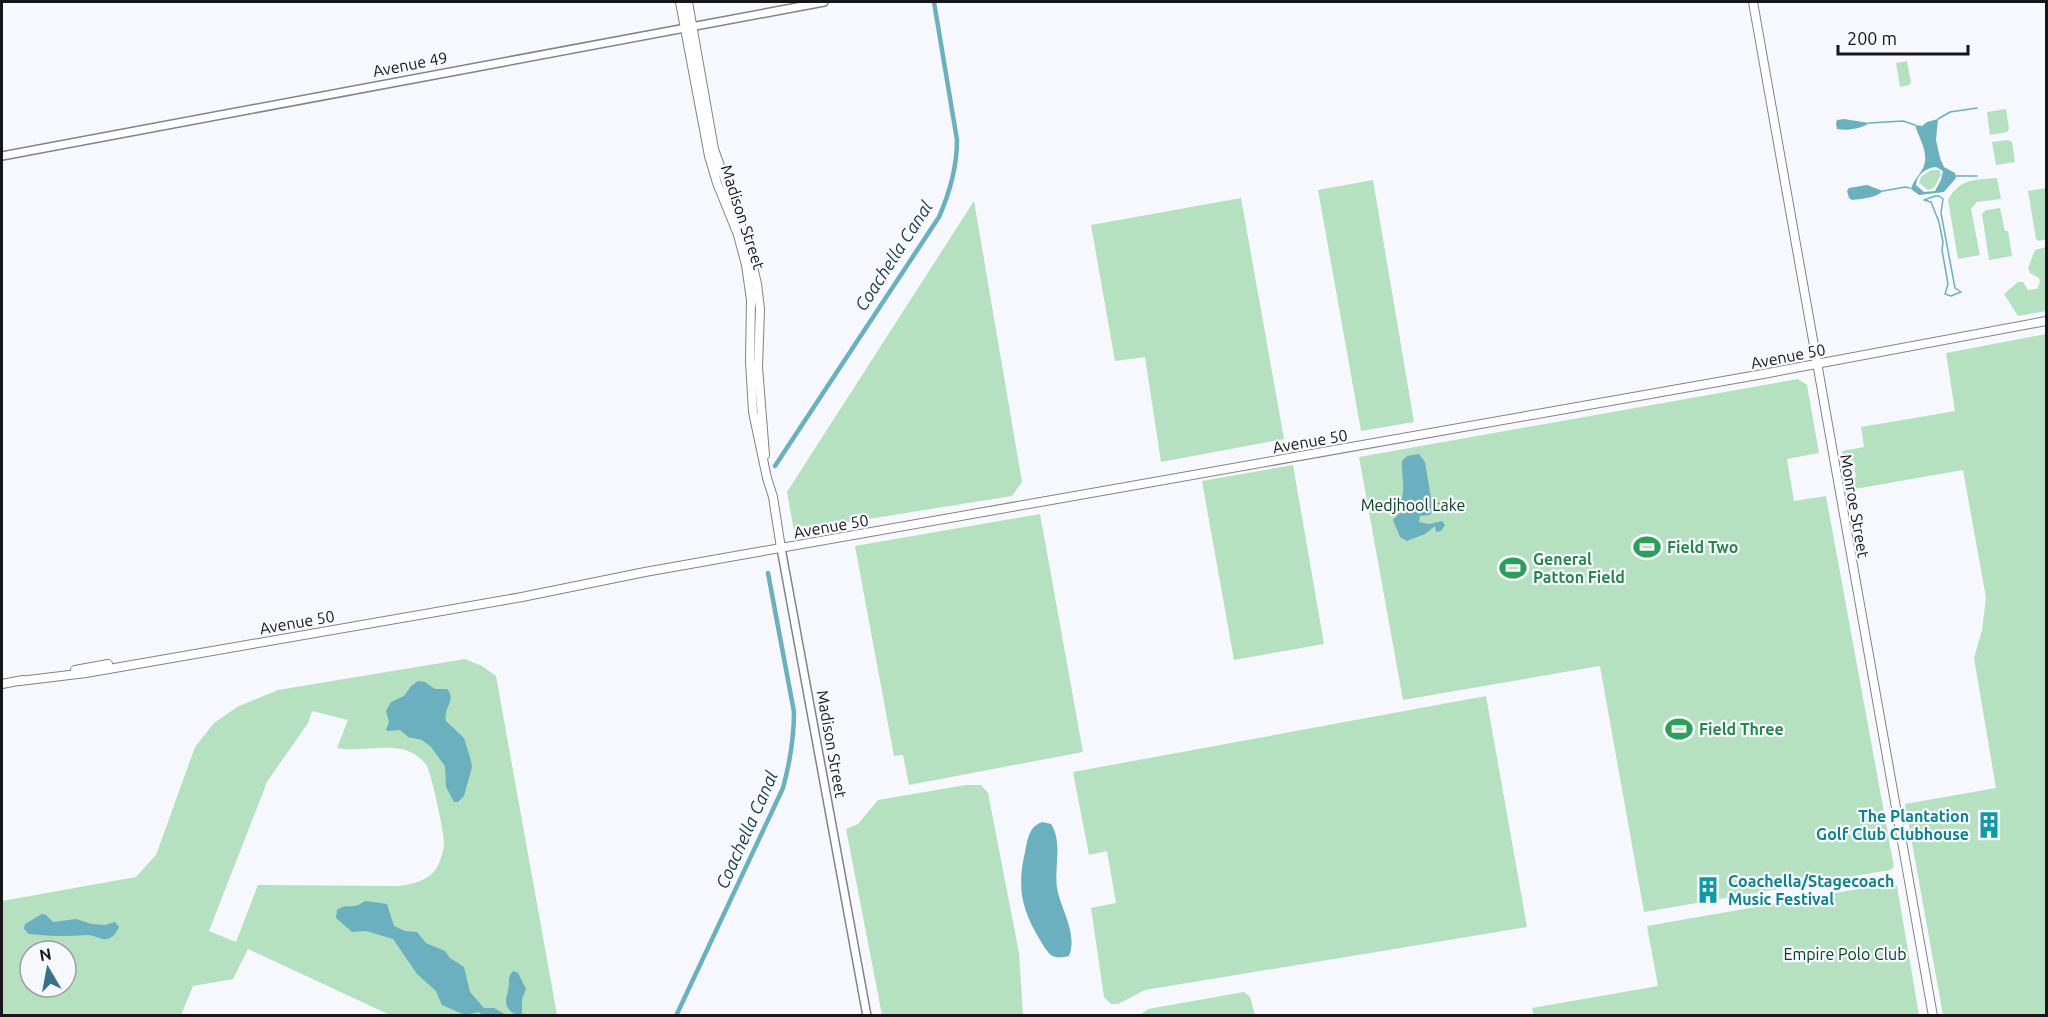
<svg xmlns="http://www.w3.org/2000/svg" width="2048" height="1017" viewBox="0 0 2048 1017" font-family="Ubuntu,sans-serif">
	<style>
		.green { fill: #b5e1c0; fill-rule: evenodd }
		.water { fill: #6bb0be; fill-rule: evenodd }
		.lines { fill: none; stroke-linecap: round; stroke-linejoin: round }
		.stream { stroke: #6bb0be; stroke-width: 1.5 }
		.canal { stroke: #6bb0be; stroke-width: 4.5 }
		.tertiary-casing { stroke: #828289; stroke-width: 10 }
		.secondary-casing { stroke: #828289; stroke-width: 10 }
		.tertiary { stroke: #fff; stroke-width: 7 }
		.secondary { stroke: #fff; stroke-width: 8 }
		.labels { text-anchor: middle; stroke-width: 4.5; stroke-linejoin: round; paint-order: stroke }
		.street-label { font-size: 16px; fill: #171719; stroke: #f7f7fe }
		.park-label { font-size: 16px; fill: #074221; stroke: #f7f7fe }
		.leisure-label { font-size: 16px; font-weight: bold; fill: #27864d; stroke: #f7f7fe; text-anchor: start }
		.culture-label { font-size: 16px; font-weight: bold; fill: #0d838f; stroke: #f7f7fe; text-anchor: end }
		.water-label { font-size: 18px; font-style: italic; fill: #183a41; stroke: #f7f7fe }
	</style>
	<rect width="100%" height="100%" fill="#f7f7fe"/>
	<path class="green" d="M1907,61L1911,82L1909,85L1900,87L1896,63Z
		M2006,109L2009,129L2007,132L1990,135L1987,112Z
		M2008,140L2012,142L2015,162L1996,165L1992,142Z
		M1931,170H1939L1941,175L1934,188L1928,190L1919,183L1921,177Z
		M1997,178L2001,199L1977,202L1971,209L1980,255L1958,259L1948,200C1960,178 1975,180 1997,178Z
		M1373,180L1414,422L1361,431L1318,190Z
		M2046,188V239L2039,241L2036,239L2028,191Z
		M1241,198L1284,439L1161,462L1145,357L1115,361L1091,225Z
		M974,201L1022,482L1012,496L794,531L787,492Z
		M2000,208L2005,231H2008L2012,256L1989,260L1982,214L1986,210Z
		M2046,247V311L2018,316L2004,294L2018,282H2023L2028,290L2037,289L2040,282L2039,278L2030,273L2028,268L2035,250Z
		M2046,334V1015H1943L1905,804L1996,788L1974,658L1982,630L1986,598L1963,470L1849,490L1847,479L1856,477L1853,460L1844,462L1842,451L1864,447L1861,427L1955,411L1946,353Z
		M1798,379L1807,385L1819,453L1787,459L1794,501L1826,496L1894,867L1890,870L1644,912L1600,666L1403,700L1359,457Z
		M1293,465L1324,644L1234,660L1202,481Z
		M1040,514L1083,752L909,785L903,755L894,756L855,546Z
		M465,659L482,666L496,676L557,1015H390L248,949L233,979L193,986L181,1015L2,1016V901L136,877L156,855L195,747L214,723L237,707L278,690ZM312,711L348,720L337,748C360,753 394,741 414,754C419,757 424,761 427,766C432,777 444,831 444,843C444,850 440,863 436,869C428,881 412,884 399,886L258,885L236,942L209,931L267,782L308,723ZM30,951H66V987H30Z
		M1486,696L1527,927L1145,990L1118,1004H1111L1104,997L1091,908L1116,903L1107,851L1089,855L1073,772Z
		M966,785H981L988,793L1019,953L1023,1015H882L846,829L858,824L878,800Z
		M1893,883L1897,886L1919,1015H1534L1532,1008L1658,986L1647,926Z
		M1244,992L1250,997L1255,1015H1140L1148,1009Z"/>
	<path class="water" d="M1844,119L1869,123C1862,129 1846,131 1837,129L1836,123L1837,120Z
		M1938,119L1936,140L1940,158L1944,167L1955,173L1956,178L1944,192L1919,195L1911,189C1913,181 1919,176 1923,168C1930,153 1919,139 1915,125L1922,126L1927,122ZM1936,167L1943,171L1941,180L1935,191L1924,192L1916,185C1917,174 1926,168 1936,167Z
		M1867,185L1883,191C1876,198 1861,199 1852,200L1849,198L1847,191L1849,188Z
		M1419,454L1425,462L1433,510L1430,515L1420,516L1419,522L1429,524L1442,521L1445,525L1441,531L1436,532L1435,526L1425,534L1407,541L1400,537L1393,520L1405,507L1401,500C1406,487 1401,475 1402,461L1407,456Z
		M418,681L425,682L435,689H447C457,700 443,707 446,721L464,738L471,761L472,767L464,796L458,802H454L446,787L445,766L431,747L422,740L408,737L400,730L388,731L386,730L389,722L386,711L391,702L404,696L411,686Z
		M1042,822L1051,824C1063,843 1054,866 1057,888C1061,911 1078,933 1069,956C1063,957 1056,959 1051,955C1047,952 1043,945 1040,940C1021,909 1017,887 1025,852C1028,838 1029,827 1042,822Z
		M366,901L387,904L394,926L405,931L417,932L426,943L445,951L450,958L464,967L470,992L484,1008H494L506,1015H482L479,1012L465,1015L442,1005L436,991L417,974L393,939L366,931L352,932L336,918L337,910C344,905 347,907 354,906C359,906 362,902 366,901Z
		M42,914L46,915L53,922L76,919L92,924L105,925L115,922L119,927C117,932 114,936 110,938C101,942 95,934 86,935C67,937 48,936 29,934L24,929L25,924Z
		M513,971L518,973L526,989L522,999V1015C514,1016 505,1009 506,1000C506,996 508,993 508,990C510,983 507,977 513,971Z"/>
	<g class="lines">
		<path class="stream" d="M1938,119L1950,112L1977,108
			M1869,123L1903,121L1915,125
			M1956,176H1977
			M1883,191L1905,187L1910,188
			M1935,196H1939L1943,199L1941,213L1955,288L1961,292L1951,296L1945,294L1948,284L1942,250L1943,242L1939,222L1931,202L1924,200Z
			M1432,504L1442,503"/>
		<path class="canal" d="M775,466L939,217C950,192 957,168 957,140L934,2
			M676,1016L783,788C790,762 794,739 794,712L768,573"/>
		<defs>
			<path id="tertiary" d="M2,156L824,2
				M781,548L867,1016"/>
			<path id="secondary" d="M680,2L709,156L717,183L738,235L746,265L751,300L750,361L753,412L767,478L773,497L781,548
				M688,2L714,149L748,245L757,284L760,309L758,367L765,455
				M1753,2L1933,1016
				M75,670L108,664
				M20,681L86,673L522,597L645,572L1763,374L2046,321
				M2,684L23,680"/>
		</defs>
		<use href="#tertiary" class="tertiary-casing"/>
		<use href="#secondary" class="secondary-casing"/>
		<use href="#tertiary" class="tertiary"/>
		<use href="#secondary" class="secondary"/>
	</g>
	<defs>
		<symbol id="stadium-bare" viewBox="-9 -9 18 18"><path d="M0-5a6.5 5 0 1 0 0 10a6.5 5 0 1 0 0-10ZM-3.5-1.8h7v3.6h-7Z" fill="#2e9e5b" stroke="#f7f7fe" stroke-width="2.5" paint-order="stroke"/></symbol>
		<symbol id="building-bare" viewBox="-9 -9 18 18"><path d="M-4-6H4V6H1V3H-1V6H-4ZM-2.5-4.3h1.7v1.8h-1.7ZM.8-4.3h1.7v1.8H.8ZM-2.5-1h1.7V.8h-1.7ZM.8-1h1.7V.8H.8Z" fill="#0f9aa8" stroke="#f7f7fe" stroke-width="2.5" paint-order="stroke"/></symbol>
	</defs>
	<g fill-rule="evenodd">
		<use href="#stadium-bare" x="1628" y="528" width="38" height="38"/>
		<use href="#stadium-bare" x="1494" y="549" width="38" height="38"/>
		<use href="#stadium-bare" x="1660" y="710" width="38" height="38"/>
		<use href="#building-bare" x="1970" y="806" width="38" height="38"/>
		<use href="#building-bare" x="1689" y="871" width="38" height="38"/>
	</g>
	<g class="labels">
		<g class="street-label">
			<text transform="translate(410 64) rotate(-11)" y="6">Avenue 49</text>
			<text transform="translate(743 217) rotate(72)" y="6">Madison Street</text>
			<text transform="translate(1788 356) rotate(-11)" y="6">Avenue 50</text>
			<text transform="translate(1310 441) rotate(-10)" y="6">Avenue 50</text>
			<text transform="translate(1855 506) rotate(80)" y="6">Monroe Street</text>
			<text transform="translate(831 526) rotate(-10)" y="6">Avenue 50</text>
			<text transform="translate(297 622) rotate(-10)" y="6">Avenue 50</text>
			<text transform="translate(832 744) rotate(80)" y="6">Madison Street</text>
		</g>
		<g class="park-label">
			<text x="1413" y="511">Medjhool Lake</text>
			<text x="1845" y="960">Empire Polo Club</text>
		</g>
		<g class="leisure-label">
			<text x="1667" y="553">Field Two</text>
			<text x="1533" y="565">General<tspan x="1533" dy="18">Patton Field</tspan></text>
			<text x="1699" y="735">Field Three</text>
		</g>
		<g class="culture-label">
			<text x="1969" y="822">The Plantation<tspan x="1969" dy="18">Golf Club Clubhouse</tspan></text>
			<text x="1728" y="887" text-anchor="start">Coachella/Stagecoach<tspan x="1728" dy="18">Music Festival</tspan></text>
		</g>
		<g class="water-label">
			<text transform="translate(894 256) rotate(-57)" y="6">Coachella Canal</text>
			<text transform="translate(747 830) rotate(-66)" y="6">Coachella Canal</text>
		</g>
	</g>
	<rect width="2048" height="1017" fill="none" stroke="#171719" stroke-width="6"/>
	<g transform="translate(48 969) rotate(350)"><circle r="28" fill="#f7f7fe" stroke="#9d9da2" stroke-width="1.5"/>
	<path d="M0-4.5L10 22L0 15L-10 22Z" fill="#3a718c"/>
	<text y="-9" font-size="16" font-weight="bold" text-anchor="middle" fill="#171719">N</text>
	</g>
	<path d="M1838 45v9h130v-9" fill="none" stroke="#171719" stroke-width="3"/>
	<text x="1847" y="45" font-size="18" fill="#171719" stroke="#f7f7fe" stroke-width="4.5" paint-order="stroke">200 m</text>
</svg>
